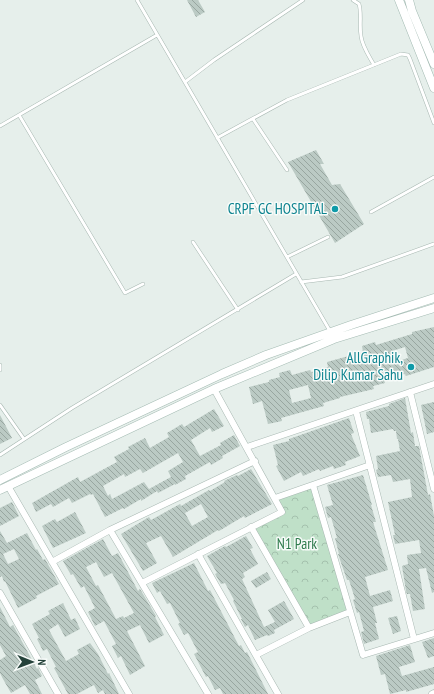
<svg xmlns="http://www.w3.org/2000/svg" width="434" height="694" viewBox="0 0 434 694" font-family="'PT Sans Narrow',sans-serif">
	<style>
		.park { fill: url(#park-crowns) }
		.building { fill: url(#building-back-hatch); fill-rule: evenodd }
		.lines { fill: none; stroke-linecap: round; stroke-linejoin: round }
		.lane-casing { stroke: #a8b8b2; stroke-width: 4 }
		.street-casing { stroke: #a8b8b2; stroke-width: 7 }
		.secondary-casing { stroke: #a4bbb3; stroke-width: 9 }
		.lane { stroke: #fff; stroke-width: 3 }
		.street { stroke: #fff; stroke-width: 6 }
		.secondary { stroke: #fff; stroke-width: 8 }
		.culture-dot { fill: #0f9aa8; stroke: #f7fbf9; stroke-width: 1.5 }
		.labels { text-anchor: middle; stroke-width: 3; stroke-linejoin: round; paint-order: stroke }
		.culture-label { font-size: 15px; fill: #0d838f; stroke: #f7fbf9; text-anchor: end }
		.park-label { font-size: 15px; fill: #2d7a4b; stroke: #f7fbf9 }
	</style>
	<defs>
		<pattern id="park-crowns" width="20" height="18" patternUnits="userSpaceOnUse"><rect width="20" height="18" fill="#bfe0c8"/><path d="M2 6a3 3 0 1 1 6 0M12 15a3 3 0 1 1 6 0" fill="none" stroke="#a4c1ad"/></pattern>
		<pattern id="building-back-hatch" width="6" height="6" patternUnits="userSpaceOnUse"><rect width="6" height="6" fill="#bbcac4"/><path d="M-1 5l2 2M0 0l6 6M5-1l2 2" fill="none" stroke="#98a6a0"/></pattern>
	</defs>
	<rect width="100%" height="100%" fill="#e6efeb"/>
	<path class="park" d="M313,485L350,612L309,628L251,527L282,512L275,498Z"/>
	<path class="building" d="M187,0H198L205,12L196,17Z
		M316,150L324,164H320L332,185L340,184L364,224L335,243L288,162Z
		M434,327V367L406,376L405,374L384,380L385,383L373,386L374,389L340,397V398L323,403L324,406L281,418L282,421L268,424L262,401L253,404L249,387L269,382V380L280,377L279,373L290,370L292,375L310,370L311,372L328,367L327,362L363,352L362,346L375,342L376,345L412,334V332ZM405,347L408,358L395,362L392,351ZM308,385L311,398L292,403L289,390Z
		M405,398L411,433L413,432L415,446H419L428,495L430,494L434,516V592L432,593L426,568L419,569L425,609L413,611L410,594H407L406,591L402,566L408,564L407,555L421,553L419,540L395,544L393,535H395L388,502L412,497L410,479L393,482L391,475L378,477L376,470L378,469L376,456L400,451L398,439H397L396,431H394L393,429L371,433L369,419H367L366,412L389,406V404Z
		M434,402V432L427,434L421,405Z
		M214,409L224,426L212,432L210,428L191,440L200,456L221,445L220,443L234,435L240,446L222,456L223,458L211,465L210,462L185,476L186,479L175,485V484L158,493L157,491L141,501V499L124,509L123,508L105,517L93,494L91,495L90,494L72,503L69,498L53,507L51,504L36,512L32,503L78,477L80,482L117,462L114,457L129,449L128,447L145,438L150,448L169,437L167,433L182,424L184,427ZM178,453L183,462L168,471L171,477L149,489L144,482L112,499L110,494L108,496L103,486L124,474L125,477L140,469L143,473Z
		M0,415L12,438L0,444Z
		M349,418L354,433L351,434L360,456L345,462L346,465L334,469L333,466L320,471L319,469L303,476L301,472L284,481L276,466L278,465L273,445L289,441V439Z
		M251,469L272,504L245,518L244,516L219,531L218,530L173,557L161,536L146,543L157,563L143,571L121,534L149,517L151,520L180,504L181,506L209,490L210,491L225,482L224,481L237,475L238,476ZM201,504L208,517L192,526L185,513Z
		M363,475L372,505H371L376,522H373L388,570L365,577L370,596L390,590L393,601L373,607L377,623H375L379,639L364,644L361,632L364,631L359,612L357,613L353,600L355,599L349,580H347L338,554H339L335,538H337L331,517L328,518L325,507L333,505L327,485Z
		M12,502L19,516L0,526V508Z
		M75,512L86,533L53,548L42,526L55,519L57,522Z
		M0,531L7,543L27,533L36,550L37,549L43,560L45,559L59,584L36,596L37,598L18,608L5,581L4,582L2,576L0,577ZM14,549L19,559L8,564L3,554Z
		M246,536L253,548L250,549L258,564L243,573L245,577L242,579L264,627L275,622L268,610L284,601L294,619L274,630L275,633L268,636L267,635L255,640L248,625L245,627L241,619H242L233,601L234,600L225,583L221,584L215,574L217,573L207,556L225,546L226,547Z
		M103,539L112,556L118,553L138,591L140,589L156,616L155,617L164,635L149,643L140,625L127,631L145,666L130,675L121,656L118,658L112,646L116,644L104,621L95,626L88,612L95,608L84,586L81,588L73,574L71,575L63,561ZM96,562L104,577L112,573L134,613L124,618L123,616L116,619L98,585L96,586L86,567Z
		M194,563L208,591L210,590L239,646L241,645L245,653L247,652L268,694H223L220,688L215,690L208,676L206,677L194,654L198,652L188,633L184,635L178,624L180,623L170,603L167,604L160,591L157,593L152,583Z
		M267,572L271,579L256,588L251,581Z
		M63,603L71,620L75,618L80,629L65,637L58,624L49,630L66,661L79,654L77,650L90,643L98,654L108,674L109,673L119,694H105L103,690L98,693L94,685L77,694H68L54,668L56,667L47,649L43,651L37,639L39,638L32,624L50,614L48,611Z
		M0,607L10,627L13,625L37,669L38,668L42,676L35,680L42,694H30L25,685L11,693L3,679L0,673V660L6,656L0,645Z
		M397,616L401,631L393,634L388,618Z
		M434,638V656L428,658L422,642Z
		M410,645L415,662L399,667L402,676L434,667V684L406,692V690L390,694L385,674L381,675L376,656Z"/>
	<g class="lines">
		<defs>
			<path id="lane" d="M137,0L330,331
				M353,0L359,4C362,14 359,25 361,36C362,46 369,56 374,65
				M185,82L214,60L303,0
				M19,115L125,293L143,284
				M253,119L287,170
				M0,126L157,35
				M217,138L287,100L401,54L408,55L410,59L434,123
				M371,212L434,177
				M193,242L238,310
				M287,257L328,237
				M301,282L342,277L434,244
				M0,365V370
				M0,405L24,439
				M0,455L72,408L296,274"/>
			<path id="street" d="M410,392L434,489
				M356,411L414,639
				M247,447L434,384
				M313,485L363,655L434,633
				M8,486L129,694
				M275,498L370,465
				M251,527L309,628
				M110,530L208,694
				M198,554L278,694
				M52,562L110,530L255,461
				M142,583L282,512L214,389
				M0,593L58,694
				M256,655L309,628L350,612
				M432,694L434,693"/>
			<path id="secondary" d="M399,0L434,88
				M409,0L412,11L434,64
				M0,480L66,447L222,374L266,355L351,325L434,298
				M0,490L214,389L334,339L434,308"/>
		</defs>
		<use href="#lane" class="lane-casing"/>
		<use href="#street" class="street-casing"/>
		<use href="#secondary" class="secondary-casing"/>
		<use href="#lane" class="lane"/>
		<use href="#street" class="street"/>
		<use href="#secondary" class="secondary"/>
	</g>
	<g class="culture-dot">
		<circle cx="335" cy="209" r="4"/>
		<circle cx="411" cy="367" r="4"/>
	</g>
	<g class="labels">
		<g class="culture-label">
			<text x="327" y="214">CRPF GC HOSPITAL</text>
			<text x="403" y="363">AllGraphik,<tspan x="403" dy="17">Dilip Kumar Sahu</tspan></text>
		</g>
		<g class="park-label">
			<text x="297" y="549">N1 Park</text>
		</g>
	</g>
	<g transform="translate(32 662) rotate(91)" stroke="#f7fbf9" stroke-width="3" paint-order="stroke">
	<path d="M0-3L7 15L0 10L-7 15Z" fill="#24423a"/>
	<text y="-6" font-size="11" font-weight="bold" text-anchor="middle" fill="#24423a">N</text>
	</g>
</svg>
